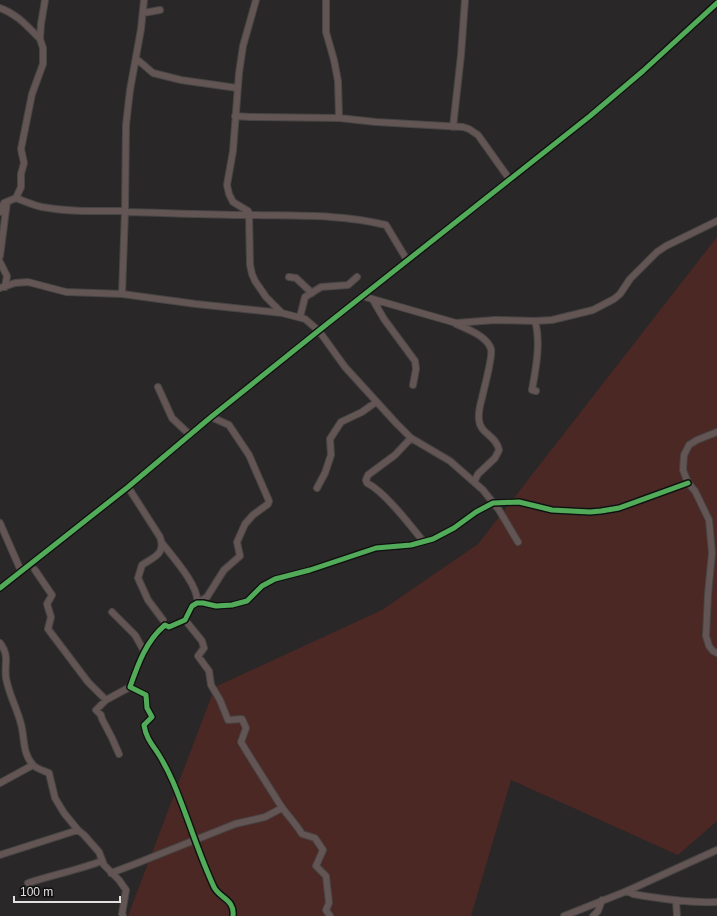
<svg xmlns="http://www.w3.org/2000/svg" width="717" height="916" viewBox="0 0 717 916" font-family="Arial,sans-serif">
	<style>
		.grass { fill: #4b2824 }
		.lines { fill: none; stroke-linecap: round; stroke-linejoin: round }
		.street-casing { stroke: #474545; stroke-width: 8 }
		.street { stroke: #635553; stroke-width: 6 }
		.cycleway-casing { stroke: #111010; stroke-width: 8 }
		.cycleway { stroke: #51ab58; stroke-width: 5 }
	</style>
	<rect width="100%" height="100%" fill="#292727"/>
	<path class="grass" d="M717,237V821L678,855L511,780L471,916H128L215,687L382,610L478,544Z"/>
	<g class="lines">
		<defs>
			<path id="street" d="M256,0L243,46L239,73L233,151L227,185L229,194L233,202L248,211L249,213L250,265L252,274L255,281L266,297L282,313
				M326,0V32L334,60L338,81L339,118
				M0,8C17,14 27,26 40,39
				M143,13L160,10
				M139,61L153,73L181,80L237,88
				M235,116L250,117L339,118L376,122L463,127L469,129L478,135L510,180
				M453,127L461,55L465,0
				M16,198C24,201 33,205 42,207C69,212 98,211 125,211
				M0,212L4,203L16,198L21,187V174L24,163L21,149L32,94L43,64V48L40,39L41,24L45,0
				M128,212C169,213 209,215 250,215C296,216 341,214 386,225L407,260
				M0,256L7,202
				M0,262L7,276L5,287
				M289,277L296,278L312,293
				M0,288L15,283L28,282L66,292L122,294L196,304L282,313L305,319L319,331L345,367L396,423L411,438L450,461L483,490L499,510L518,542
				M122,294L125,211L126,125L130,90L141,29L144,0
				M362,296L456,323L495,320L535,321L552,320L593,310L614,299L620,294L630,279L657,252L666,246L717,221
				M373,300L384,319L415,361L416,369L413,385
				M300,317L305,297L321,287L348,285L357,277
				M535,321C541,342 536,368 532,390L536,391
				M456,324C467,329 487,336 491,349C493,357 484,388 482,398C480,405 478,412 479,420C480,434 496,435 499,450L495,458L478,474L474,482
				M158,387L172,418L190,435
				M717,432L697,440L689,445L684,455L683,470L688,483L695,491L709,520L712,553L708,594L706,636L709,646L713,651L717,653
				M411,438L395,455L368,475L366,480L367,483C385,492 410,525 423,541
				M128,487L160,537C166,554 154,557 142,565L138,578L148,600L163,620
				M317,488L325,473L331,455L330,439L341,422L362,412L376,402
				M0,523L21,571
				M162,543C172,556 200,587 197,603
				M35,570L52,595L47,604L51,617L48,629L88,682L106,700
				M0,588L128,487L211,417L327,324L590,116L643,71L717,3
				M199,602L207,597L224,570L240,556L237,542L245,524L253,515L268,504L269,501L249,455L229,425L211,417
				M112,612L135,635L144,651
				M185,620L202,641L204,648L198,656L209,671L211,685L220,700L228,720L242,719L246,728L241,742C254,764 268,785 281,806C288,816 296,824 302,834L315,838L323,850L316,866L326,876L329,903L326,910L330,916
				M0,643C10,656 4,664 6,678C9,695 17,708 21,724C25,738 22,753 33,765C37,769 44,771 49,773L55,798L64,813L78,830L84,835L99,852L104,865L119,880L126,890L122,914L123,916
				M119,754L112,738L102,719L101,715L96,710L106,700L130,687
				M0,783L33,765
				M0,855L78,830
				M111,873L135,864L235,824L265,817L282,808
				M28,883C52,875 78,870 102,861
				M627,891L633,894C661,899 689,903 717,902
				M676,901L677,916
				M233,916C235,899 219,898 214,887C198,853 188,817 173,782C169,773 164,763 159,755C152,744 146,738 144,725L152,717L147,708L146,695L130,687C138,664 146,641 165,625L169,627L185,620L192,606L197,603H203L216,606L232,605L247,601L262,586L275,579L310,570L376,548L411,545L433,539L454,528L476,512L493,503L519,502L552,510L590,512L601,511L619,508L688,483
				M564,916L627,891L717,850
				M593,916L598,911L602,900"/>
		</defs>
		<use href="#street" class="street-casing"/>
		<use href="#street" class="street"/>
		<defs>
			<path id="cycleway" d="M0,588L128,487L211,417L327,324L590,116L643,71L717,3
				M233,916C235,899 219,898 214,887C198,853 188,817 173,782C169,773 164,763 159,755C152,744 146,738 144,725L152,717L147,708L146,695L130,687C138,664 146,641 165,625L169,627L185,620L192,606L197,603H203L216,606L232,605L247,601L262,586L275,579L310,570L376,548L411,545L433,539L454,528L476,512L493,503L519,502L552,510L590,512L601,511L619,508L688,483"/>
		</defs>
		<use href="#cycleway" class="cycleway-casing"/>
		<use href="#cycleway" class="cycleway"/>
	</g>
	<path d="M14 896v6h106v-6" fill="none" stroke="#e3e0e0" stroke-width="2"/>
	<text x="20" y="896" font-size="12" fill="#e3e0e0" stroke="#111010" stroke-width="3" paint-order="stroke">100 m</text>
</svg>
